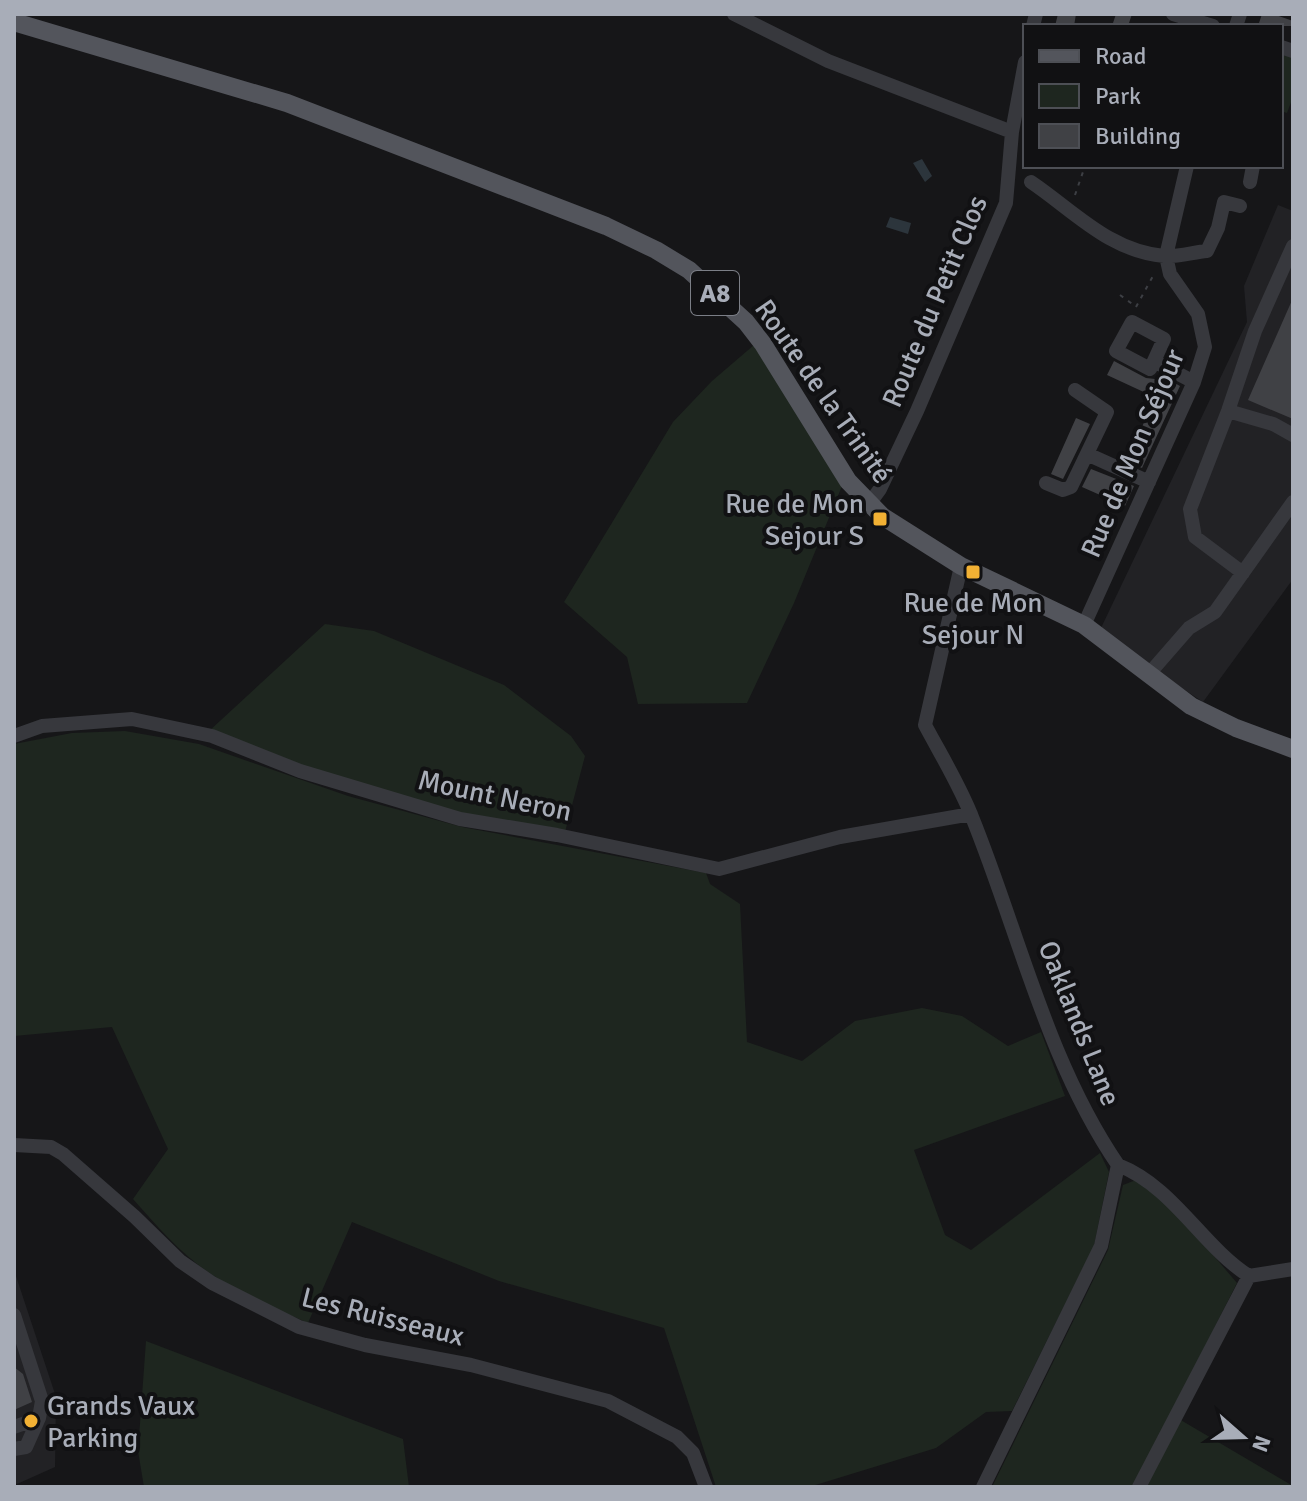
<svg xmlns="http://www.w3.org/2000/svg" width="1307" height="1501" viewBox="0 0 1307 1501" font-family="Signika,sans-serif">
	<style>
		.built { fill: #222225 }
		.green { fill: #1e261f }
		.water { fill: #2c353c }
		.building { fill: #404145 }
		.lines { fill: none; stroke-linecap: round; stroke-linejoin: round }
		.path { stroke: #3d3f44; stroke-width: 2; stroke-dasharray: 4 6; stroke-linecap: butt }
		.minor { stroke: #37383d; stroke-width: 14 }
		.major { stroke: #53555c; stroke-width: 18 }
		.poi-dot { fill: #f2b134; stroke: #111113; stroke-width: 3 }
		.labels { text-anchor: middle; stroke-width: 8; stroke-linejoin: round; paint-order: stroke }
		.shield { fill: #111113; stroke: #7b7e86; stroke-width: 2 }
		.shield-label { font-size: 26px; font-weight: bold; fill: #a8adb8 }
		.street-label { font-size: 28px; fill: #a8adb8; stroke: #111113 }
		.poi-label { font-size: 28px; fill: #a8adb8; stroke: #111113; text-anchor: end }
	</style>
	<rect width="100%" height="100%" fill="#161618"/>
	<path class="built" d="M1278,205L1293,211V579L1203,702L1153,669L1101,628L1247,322L1244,286Z
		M14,1270L56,1397L55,1467L17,1484L14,1483Z"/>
	<path class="green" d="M1281,52L1293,57V97L1287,113L1281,111Z
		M754,345L842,486L794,603L747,703L638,704L627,657L564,602L673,422L712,381Z
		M325,624L374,631L504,685L571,736L585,756L565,832L460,817L329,776L208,732Z
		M125,731L199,744L348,796L462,827L706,873L710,884L740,904L747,1042L802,1061L855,1021L922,1008L962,1016L1008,1046L1041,1032L1065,1096L914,1150L945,1235L971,1250L1100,1153L1109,1172L1094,1246L1012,1411L986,1412L936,1448L809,1487H716L664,1328L499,1281L352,1222L308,1323C274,1308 239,1294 208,1272C179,1252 156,1225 133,1199L168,1149L112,1027L14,1036V744L72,733Z
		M1136,1180L1173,1208L1237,1283L1134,1487H992L1108,1250L1123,1185Z
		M146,1341L403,1439L409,1487H144L138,1451Z
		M1179,1419L1293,1486V1487H1145Z"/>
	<path class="water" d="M922,159L932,176L925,182L913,163Z
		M890,217L911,223L908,234L886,227Z"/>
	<path class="building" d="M1058,14H1076L1074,26H1055Z
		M1116,14H1132L1128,26L1113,23Z
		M1262,14H1273L1293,21V26H1258Z
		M1293,298V419L1248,400Z
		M1114,361L1146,378L1155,379L1158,374L1180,386L1142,468L1127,461L1149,411L1142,408L1148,394L1107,375Z
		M1076,418L1090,424L1063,479L1051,474Z
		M1091,469L1134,486L1125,506L1082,487Z
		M14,1367L23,1374L32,1402L14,1410Z"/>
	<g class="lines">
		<path class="path" d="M1075,195L1085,166
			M1120,295L1135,306
			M1136,307L1154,274"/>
		<path class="minor" d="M734,14L828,61L1012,132
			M1173,14L1213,26
			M1033,26L1036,14
			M1236,26L1240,14
			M1281,47L1293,51
			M1031,182C1074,211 1109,251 1164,256C1178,257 1194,252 1207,251L1218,228L1224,202L1240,206
			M1250,182L1253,166
			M1154,361L1164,339L1132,322L1116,351L1150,369L1154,361L1194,382
			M1228,411L1273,424L1293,435
			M1087,454L1149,482
			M1046,483L1063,490L1071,487L1107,412L1075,390
			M869,504L880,489L917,411L1006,203L1012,132L1025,62
			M961,566L925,725C941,755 960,786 972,817C1019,933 1047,1061 1118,1165L1101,1246L983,1487
			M1243,573L1195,537L1190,509L1228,411L1255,331L1293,246
			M1084,625L1194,382L1205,347L1198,314L1170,274L1166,256L1187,166
			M1148,675L1189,628L1215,612L1293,502
			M14,736L42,726L132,719L212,736L300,771L460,819L557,835L719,869L840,837L971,814
			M14,1145L51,1147L63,1154L135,1217L180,1261L212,1283L299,1327L365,1345L471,1365L608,1401L677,1437L693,1453L706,1487
			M1118,1165C1174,1187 1201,1245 1249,1276L1293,1269
			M14,1315L42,1401L39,1418L26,1447L14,1449
			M14,1427L39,1418
			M1139,1487L1249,1276"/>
		<path class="major" d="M14,22L287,103L606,226L656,250L689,270L746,322L763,344L848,481L882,516L961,566L1084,625L1191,706L1236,728L1293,749"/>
	</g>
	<g class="poi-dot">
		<rect x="872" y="511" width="16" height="16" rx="4"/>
		<rect x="965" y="564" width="16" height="16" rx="4"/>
		<circle cx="31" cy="1421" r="8"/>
	</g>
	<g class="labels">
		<rect class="shield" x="691" y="271" width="48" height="44" rx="6"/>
		<g class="shield-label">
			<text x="715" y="302">A8</text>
		</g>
		<g class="street-label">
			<text transform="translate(934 301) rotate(-67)" y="10">Route du Petit Clos</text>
			<text transform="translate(824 391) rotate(55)" y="10">Route de la Trinité</text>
			<text transform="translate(1132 453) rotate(-67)" y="10">Rue de Mon Séjour</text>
			<text transform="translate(495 795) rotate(12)" y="10">Mount Neron</text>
			<text transform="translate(1080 1023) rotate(68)" y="10">Oaklands Lane</text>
			<text transform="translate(383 1316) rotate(14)" y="10">Les Ruisseaux</text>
		</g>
		<g class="poi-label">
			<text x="864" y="513">Rue de Mon<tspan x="864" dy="32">Sejour S</tspan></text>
			<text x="973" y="612" text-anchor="middle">Rue de Mon<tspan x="973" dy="32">Sejour N</tspan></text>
			<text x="47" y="1415" text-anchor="start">Grands Vaux<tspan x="47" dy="32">Parking</tspan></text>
		</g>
	</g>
	<rect width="1307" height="1501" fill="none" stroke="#a8adb8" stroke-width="32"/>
	<rect x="1023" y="24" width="260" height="144" fill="#111113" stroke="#4d4f55" stroke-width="2"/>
	<rect x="1039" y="50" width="40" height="12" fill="#53555c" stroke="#4d4f55" stroke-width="2"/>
	<text x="1095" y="64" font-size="24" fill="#a8adb8">Road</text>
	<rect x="1039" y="84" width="40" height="24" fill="#1e261f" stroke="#4d4f55" stroke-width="2"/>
	<text x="1095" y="104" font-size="24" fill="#a8adb8">Park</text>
	<rect x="1039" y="124" width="40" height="24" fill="#404145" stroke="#4d4f55" stroke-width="2"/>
	<text x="1095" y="144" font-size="24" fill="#a8adb8">Building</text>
	<g transform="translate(1243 1437) rotate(110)" stroke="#111113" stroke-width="6" paint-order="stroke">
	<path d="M0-6L14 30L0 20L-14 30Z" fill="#a8adb8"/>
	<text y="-12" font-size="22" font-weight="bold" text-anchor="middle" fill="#a8adb8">N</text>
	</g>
</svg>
